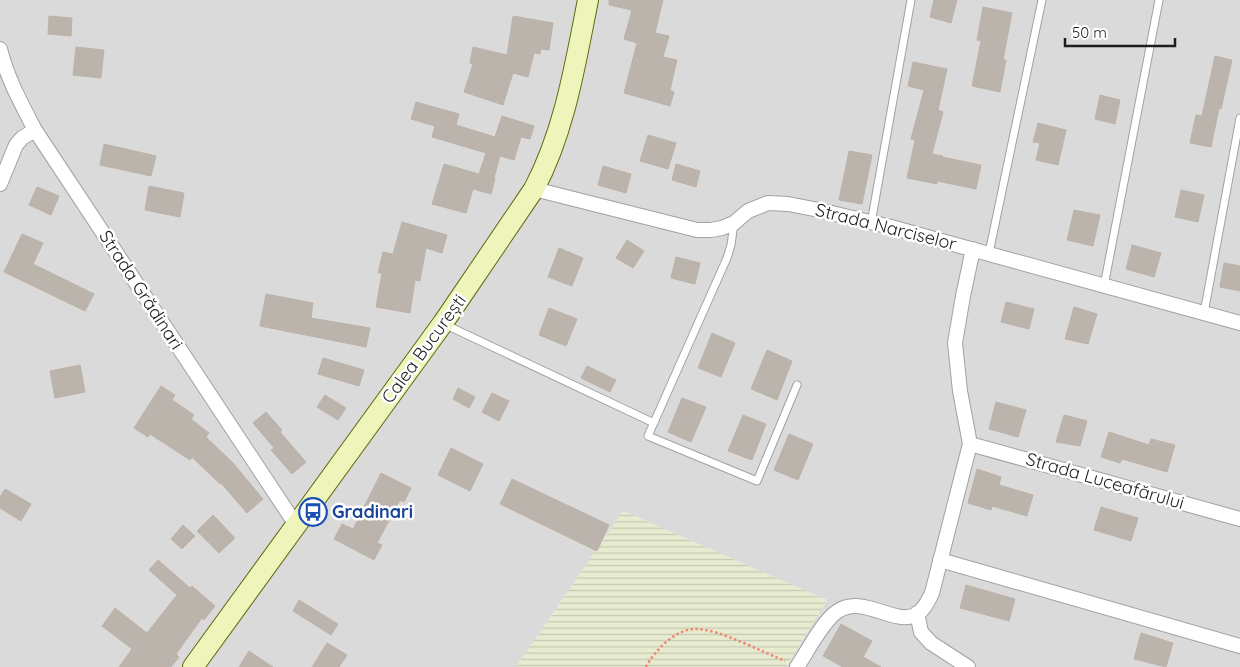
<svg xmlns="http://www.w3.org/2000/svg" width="1240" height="667" viewBox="0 0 1240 667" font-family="Quicksand,sans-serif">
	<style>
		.residential { fill: #dbdada }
		.farmland { fill: url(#farmland-rules) }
		.building { fill: #bab4ad; stroke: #beb2a7 }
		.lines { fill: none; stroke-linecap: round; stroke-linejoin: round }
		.lane-casing { stroke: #a1a1a1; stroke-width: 9 }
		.street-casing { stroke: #a1a1a1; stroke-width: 16 }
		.secondary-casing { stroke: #5b6b0c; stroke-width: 22 }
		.path { stroke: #ef8772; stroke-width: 2.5; stroke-dasharray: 2.5 2.5; stroke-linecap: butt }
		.lane { stroke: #fff; stroke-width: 7 }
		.street { stroke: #fff; stroke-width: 14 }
		.secondary { stroke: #eef4ba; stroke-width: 20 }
		.labels { text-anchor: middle; stroke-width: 5; stroke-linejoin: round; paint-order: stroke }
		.street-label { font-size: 18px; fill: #1d1d1d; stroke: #fff }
		.transit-label { font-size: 18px; font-weight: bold; fill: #164399; stroke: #fff; text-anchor: start }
	</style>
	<defs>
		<pattern id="farmland-rules" width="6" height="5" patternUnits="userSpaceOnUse" patternTransform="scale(1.25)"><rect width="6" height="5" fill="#e7ebd0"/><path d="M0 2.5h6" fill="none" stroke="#c6c9b2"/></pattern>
	</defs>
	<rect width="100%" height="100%" fill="#edebe3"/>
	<path class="residential" d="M0,0H1240V667H786L827,600L623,511L516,667H0Z"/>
	<path class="farmland" d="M623,511L827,600L786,667H516Z"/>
	<path class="building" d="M609,0H663L655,33L669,36L663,57L677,60L670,90L674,92L670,106L624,93L637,43L624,39L632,10L609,5Z
		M934,0H957L951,23L930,17Z
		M983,7L1012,13L1003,60H1006L1000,92L972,86L981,41L977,40Z
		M49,16L72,18L71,36L48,34Z
		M513,16L553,23L549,50L541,49L540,54L534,53L528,77L513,73L503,105L464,92L473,64L470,63L473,47L507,55Z
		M76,47L104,50L101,78L73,75Z
		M1215,56L1232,60L1221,109L1219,108L1211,147L1190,143L1196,115L1202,116Z
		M913,62L947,69L938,110L943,112L932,154L943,156L942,157L981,165L976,189L937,181V184L907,178L915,140L911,139L924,90L908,86Z
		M1100,95L1120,100L1115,124L1095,119Z
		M416,102L459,114L456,125L495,137L502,116L534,126L530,139L521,137L514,160L500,156L494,178L495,179L491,194L473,189L466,213L432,204L444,164L479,174L486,153L432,137L435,126L411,119Z
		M1038,123L1066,130L1058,165L1036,160L1040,143L1033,142Z
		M648,135L676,143L668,169L640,161Z
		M104,144L156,156L151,176L100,165Z
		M849,151L872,155L862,204L839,200Z
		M676,164L700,171L696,187L672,180Z
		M603,166L631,174L626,193L598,185Z
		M149,186L184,193L180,217L145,210Z
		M37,187L59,196L51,215L29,205Z
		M1181,190L1204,195L1198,222L1175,217Z
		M1074,210L1100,215L1093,246L1067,240Z
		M402,222L447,235L442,253L426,248L420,281L415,280L410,313L376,307L382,273H378L383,252L393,254Z
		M22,234L43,243L33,264L94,294L85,311L4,272Z
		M627,240L644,251L633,268L616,258Z
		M1132,245L1161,253L1154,277L1126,269Z
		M559,248L583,258L572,286L548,277Z
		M676,257L700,263L695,284L671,278Z
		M1224,263L1240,266V291L1220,287Z
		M266,294L313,303L311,318L370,328L366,347L260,326Z
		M1006,302L1034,309L1029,329L1001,322Z
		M1074,307L1097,314L1088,344L1065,339Z
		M549,308L577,319L566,346L539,335Z
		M712,333L735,343L721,377L698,368Z
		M767,350L792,361L777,400L751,389Z
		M323,358L364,370L359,386L318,374Z
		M80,365L85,392L55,398L50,371Z
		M587,366L616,380L610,392L581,378Z
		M161,386L175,395L172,400L194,415L191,419L209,433L206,437L233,463L263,499L247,513L221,483L220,484L192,457L190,460L150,434L148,437L134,428Z
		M458,388L475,397L469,408L453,399Z
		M492,393L509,401L499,421L482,412Z
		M325,395L346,408L338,420L317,407Z
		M682,398L706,407L691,442L668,432Z
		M996,402L1026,410L1018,437L989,429Z
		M266,412L282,430L280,432L306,462L292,474L271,450L274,448L253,423Z
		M743,415L766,424L752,460L728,451Z
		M1064,415L1087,421L1080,446L1056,442Z
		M1109,432L1149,445L1151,439L1175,445L1167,472L1122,459L1120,463L1101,457Z
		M789,434L813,444L798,480L774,470Z
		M451,448L483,464L470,491L438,475Z
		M977,469L1001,477L999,485L1033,495L1027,516L992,506L991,510L968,503Z
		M381,473L411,488L404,502L400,500L377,543L382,545L374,560L334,539L342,524L353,529Z
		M512,479L609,525L597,551L500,504Z
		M5,489L31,504L21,521L0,508V497Z
		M1101,507L1138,518L1131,541L1094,530Z
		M213,515L235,538L219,553L197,531Z
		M183,525L195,536L182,549L171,539Z
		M158,560L190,588L192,586L215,606L204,620L202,618L176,654L179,657L171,667H119L132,649L102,626L115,608L147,633L177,595L149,570Z
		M966,585L1015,599L1009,621L960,608Z
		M299,600L338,624L331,635L293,611Z
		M841,624L872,641L863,657L881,667H843L823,656Z
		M1141,633L1173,643L1166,667L1134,659Z
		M327,643L347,655L339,667H312Z
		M249,651L273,667H239Z"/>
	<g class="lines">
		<defs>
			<path id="lane" d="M734,223L731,245L727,258L648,436L757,481L797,385
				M871,223L911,0
				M989,253L1042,0
				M1104,286L1159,0
				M1204,313L1240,118
				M444,324L654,423"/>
			<path id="street" d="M0,49C7,78 21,103 35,130L296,525
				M0,184L16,145L22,138L35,130
				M534,189L697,230H711L722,228L734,223L748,211L768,203L788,204L819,210L891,227L1240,323
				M970,444L1240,519
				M940,560L1240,646
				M917,613L921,632L931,643L968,667
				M797,667C807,652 824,619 838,611C862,595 891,623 913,616C923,613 928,601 932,593L970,444L960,391L955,343L963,296L973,249"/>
			<path id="secondary" d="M193,667L443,323L534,189C565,130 575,65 588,0"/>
		</defs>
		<use href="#lane" class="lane-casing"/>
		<use href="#street" class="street-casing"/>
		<use href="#secondary" class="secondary-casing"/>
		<path class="path" d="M646,667C655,650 676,628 697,629C718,629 763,652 785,661"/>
		<use href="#lane" class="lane"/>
		<use href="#street" class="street"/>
		<use href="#secondary" class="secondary"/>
	</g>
	<defs>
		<symbol id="bus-ring" viewBox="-11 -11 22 22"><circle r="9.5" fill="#fff" stroke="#1a4fb4" stroke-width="1.5"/><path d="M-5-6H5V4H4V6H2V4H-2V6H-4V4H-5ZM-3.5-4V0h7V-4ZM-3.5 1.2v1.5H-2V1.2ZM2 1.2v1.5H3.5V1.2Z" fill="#1a4fb4"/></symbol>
	</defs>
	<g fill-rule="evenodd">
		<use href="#bus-ring" x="297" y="496" width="32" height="32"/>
	</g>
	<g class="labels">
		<g class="street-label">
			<text transform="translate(886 227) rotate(14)" y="6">Strada Narciselor</text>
			<text transform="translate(141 290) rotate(57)" y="6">Strada Grădinari</text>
			<text transform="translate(424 349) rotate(-54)" y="6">Calea București</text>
			<text transform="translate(1105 481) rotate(16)" y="6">Strada Luceafărului</text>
		</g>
		<g class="transit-label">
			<text x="332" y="518">Gradinari</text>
		</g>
	</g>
	<path d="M1065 38v8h110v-8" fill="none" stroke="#1d1d1d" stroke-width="2.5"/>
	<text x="1072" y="38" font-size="15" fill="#1d1d1d" stroke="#ffffff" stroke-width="4" paint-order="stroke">50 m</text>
</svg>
